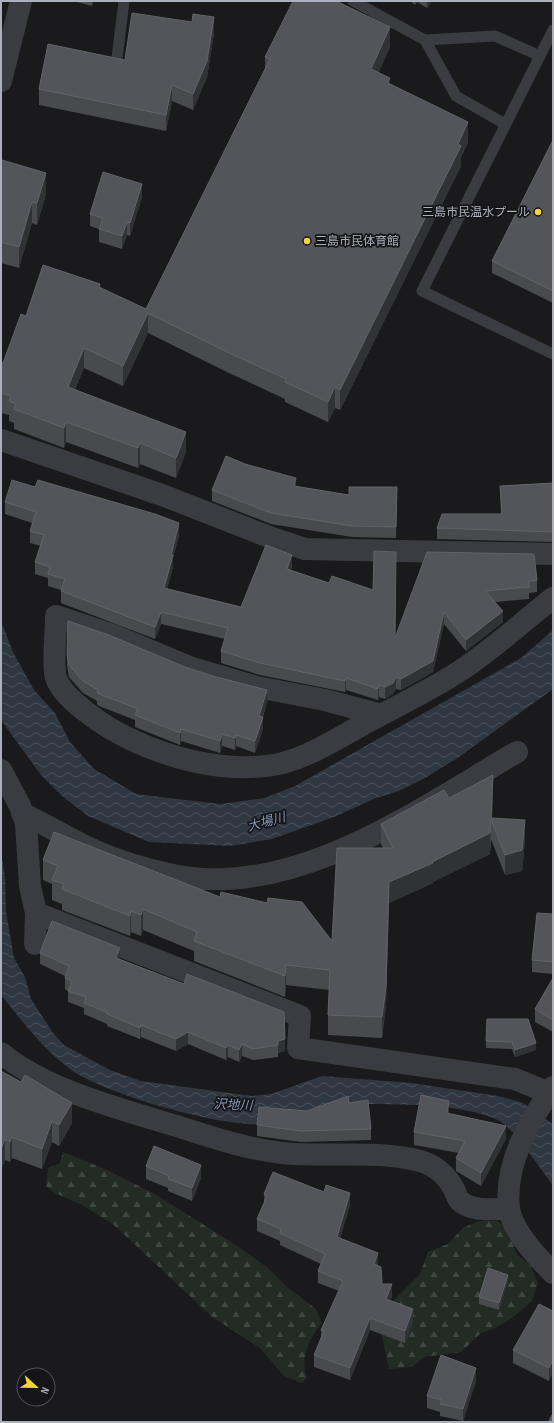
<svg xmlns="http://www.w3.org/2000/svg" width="554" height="1423" viewBox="0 0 554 1423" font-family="'Sofia Sans Condensed','Noto Sans JP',sans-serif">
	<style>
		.forest { fill: url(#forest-firs) }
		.water { fill: url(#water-waves) }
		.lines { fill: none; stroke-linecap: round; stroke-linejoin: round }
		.service { stroke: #3b3b42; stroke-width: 11 }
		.minor { stroke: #3b3b42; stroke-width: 22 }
		.tertiary { stroke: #3b3b42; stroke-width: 22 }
		.wall { fill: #484a4e }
		.shaded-wall { fill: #313235 }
		.building { fill: #53555a; stroke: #616369 }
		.poi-dot { fill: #f6d239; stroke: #151517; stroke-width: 1.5 }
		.labels { text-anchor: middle; stroke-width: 3.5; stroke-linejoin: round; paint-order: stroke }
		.poi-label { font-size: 12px; fill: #acafbc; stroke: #151517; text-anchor: end }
		.water-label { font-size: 13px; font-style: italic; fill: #8397b7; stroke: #151517 }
	</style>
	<defs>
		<pattern id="forest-firs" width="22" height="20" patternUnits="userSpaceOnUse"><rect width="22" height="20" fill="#222b24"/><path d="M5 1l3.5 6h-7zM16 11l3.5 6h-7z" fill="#3f4742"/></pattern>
		<pattern id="water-waves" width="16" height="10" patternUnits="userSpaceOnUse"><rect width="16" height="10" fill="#2f3741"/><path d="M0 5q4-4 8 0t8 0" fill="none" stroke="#4a515a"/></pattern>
	</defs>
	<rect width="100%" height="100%" fill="#1a1a1c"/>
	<path class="forest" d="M63,1152L107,1170L155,1194L239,1247L268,1268L288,1288L316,1309L322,1323C310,1337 299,1359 307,1378L302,1383L284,1376L260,1348L211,1316L114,1225L82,1205L55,1193L46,1186L48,1168L60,1163Z
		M478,1221H497L507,1227L517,1255L530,1264L538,1283L532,1301L511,1319L493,1329L481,1333L461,1352L424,1357L412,1367L389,1369L381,1333L393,1301L420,1274L428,1252L448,1244L463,1228Z"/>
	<path class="water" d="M1,621L13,652L34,690L55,713L70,742L94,769L136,794L220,804L265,798L295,786L521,658L553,630V689L459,757L425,778L399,791L376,798L334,817L272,839L230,846L149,842L88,816L62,796L41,775L1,720Z
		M1,851L5,877L6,912L14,958L25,977L31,999L53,1033L64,1045L110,1070L141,1081L252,1096L271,1094L322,1076L412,1083L498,1096L523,1103L553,1124V1185C540,1169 515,1129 498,1120C468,1105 404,1104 370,1104C361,1104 351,1103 342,1104C316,1107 291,1121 265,1124C223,1128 103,1094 70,1069C42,1048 22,1021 1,995Z"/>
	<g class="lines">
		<path class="service" d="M353,1L425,40L495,36L540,56
			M553,30L422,291L553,354
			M425,40L456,96L505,124
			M117,58L124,1"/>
		<path class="minor" d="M1,440L162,495L272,538L305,549L553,554
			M381,715L325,700L257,687L189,667L113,635L56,616C56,634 53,656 55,673C57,697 110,730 130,739C171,759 220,771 266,766C299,763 333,741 362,725C393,708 425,693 455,674C488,654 522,622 553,598
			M1,770L20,806L26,823L30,886L36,913L35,944
			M22,813C40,822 56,831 73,840C103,856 139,868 173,875C294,900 417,810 517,752
			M36,913L300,1016L298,1048L515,1079L549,1093
			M1,1053C46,1090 118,1108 173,1125C209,1136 245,1149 282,1153C328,1158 375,1149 420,1161C435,1165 447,1176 454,1189C456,1193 457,1198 459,1200C470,1212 495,1209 509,1209
			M553,1087C529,1122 504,1164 509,1208C512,1231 537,1257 553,1273"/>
		<path class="tertiary" d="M1,81L21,1"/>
	</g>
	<path class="wall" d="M73,1H93L92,6Z
		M410,1H432L427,8L417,2L415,5Z
		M214,33L207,77L193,110L172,101L166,131L39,105V89L125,60Z
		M390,47L378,73L390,84L468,143L461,157V166L340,410L335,408L328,422L285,402V399L227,372L148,333L123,386L84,368L75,389L186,452L176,478L140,464L138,468L66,442L64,448L14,429V423L9,421V415L1,413V363H3L26,316L100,288L146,309L265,71V57Z
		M553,140V303L492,273V261Z
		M1,165L46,194L37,225L32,223L19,268L1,263Z
		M142,197L130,236L127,235L122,249L99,242V229L90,226V214Z
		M553,483V542L437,539V528L501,514L500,486Z
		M296,487L349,495L397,487L396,538L352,537L271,524L212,501V490Z
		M5,502L179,535L173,558V567L167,589L241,607L292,566L291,570L396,637L427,552L537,580V592L529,593V599L495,602L503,622L466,651L444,624L433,672L401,690L396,689L393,694L385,699L379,697L378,700L346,690L345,692L260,675L221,663V651L225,639L161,624L155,639L61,603V590L48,586V578L35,574V562L41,546L30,543V531L32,523L5,514Z
		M67,654L267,702L263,717V729L255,753L236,746L235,750L222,746L220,753L181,741L180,745L135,727V720L99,706L97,704V701L83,693L69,677L67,666Z
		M493,795L492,818L525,841L522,871L505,875L491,839L490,854L433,882V883L389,903L386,1006L382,1038L328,1035V1015L329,990L286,985L285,997L194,961V951L143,930L141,936L131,932L130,936L62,910V904L52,900V884L43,880V860L332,941L383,848L381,844V824L449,798Z
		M553,914V974L532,972V960Z
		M40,953L120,959L184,984L187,974L285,1051L278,1053V1057L253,1060L242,1056L239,1062L228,1057L226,1060L188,1044L176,1051L141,1037L140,1039L107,1026V1024L84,1014V1008L68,1002V991L65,989V976L40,964Z
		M553,978V1032L535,1022V1009Z
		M487,1019L536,1050L515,1057L512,1049L486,1048Z
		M1,1071L72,1123L59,1146L52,1142L42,1169L12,1158L10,1162L5,1160L1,1170Z
		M349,1103L371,1129V1140L301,1142L257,1136V1125L307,1111Z
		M449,1114L506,1139L481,1186L456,1171V1158L459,1153L414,1145V1132Z
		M146,1166L201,1178L192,1201L168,1191V1188L146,1179Z
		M264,1194L350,1205L340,1238L378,1266L382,1284L392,1296L390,1301L413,1321L405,1343L370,1330L350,1380L314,1367V1355L321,1338V1330L339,1291L318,1283V1271L321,1264L280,1245V1241L257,1231V1219L264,1203Z
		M508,1281L499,1310L479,1304V1297Z
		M553,1311L549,1381L513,1363V1350Z
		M476,1381L463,1421L440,1416V1412L427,1408V1396Z"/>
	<path class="shaded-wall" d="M427,1H432L427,8Z
		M214,17V33L207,77L193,110V94Z
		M390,27V47L371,90V69Z
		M172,85V101L166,131V115Z
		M468,122V143L461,157V166L340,410V390L458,144Z
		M46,173V194L37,225V203Z
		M142,184V197L130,236V223Z
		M32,202V223L19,268V247Z
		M127,222V235L122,249V236Z
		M148,313V333L123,386V366Z
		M84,348V368L68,407V387Z
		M335,387V408L328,422V402Z
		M66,422V442L64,448V428Z
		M186,432V452L176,478V458Z
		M140,443V464L138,468V448Z
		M296,478V489L294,486Z
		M179,523V535L173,558V567L164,600V588Z
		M292,555V566L287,581V569Z
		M503,611V622L466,651V640Z
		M161,612V624L155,639V627Z
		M444,612V624L433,672L401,690V679Z
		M396,677V689L393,694L385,699V687Z
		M346,678V690L345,692V681Z
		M379,685V697L378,700V689Z
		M267,690V702L259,728V716Z
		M263,717V729L255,753V741Z
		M181,729V741L180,745V733Z
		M222,734V746L220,753V741Z
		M236,735V746L235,750V738Z
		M493,775V795L492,821L491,818Z
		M491,819L490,854L433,882V883L389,903L386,1006L382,1038V1017L389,882L432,862Z
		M525,820V841L522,871L505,875V855Z
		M143,909V930L141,936V915Z
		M131,911V932L130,936V916Z
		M120,948V959L116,958Z
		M286,965V985L285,997V976Z
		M141,1025V1037L140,1039V1028Z
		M188,1032V1044L176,1051V1039Z
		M285,1039V1051L278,1053V1041Z
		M536,1043V1050L515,1057V1050Z
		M242,1044V1056L239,1062V1050Z
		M228,1045V1057L226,1060V1048Z
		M449,1101V1113H447Z
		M72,1103V1123L59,1146V1125Z
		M52,1121V1142L42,1169V1149Z
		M506,1126V1139L481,1186V1173Z
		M12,1137V1158L10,1162V1142Z
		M5,1139V1160L1,1170V1149Z
		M201,1165V1178L192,1201V1188Z
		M350,1193V1205L337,1249V1237Z
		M378,1253V1266L374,1264Z
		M508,1275V1281L499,1310V1303Z
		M392,1284V1296L386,1311V1299Z
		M413,1309V1321L405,1343V1331Z
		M370,1318V1330L350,1380V1368Z
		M553,1360V1373L549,1381V1368Z
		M476,1368V1381L463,1421V1409Z"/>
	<path class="building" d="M293,1H336L390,27L371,69L390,78L388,83L468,122L458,144L461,146L340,390L335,387L328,402L285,382L286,379L227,352L148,313L123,366L84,348L68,387L186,432L176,458L140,443L138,448L66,422L64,428L14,409L16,404L9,401L11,396L1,393V363H3L21,314L26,316L43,265L100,284L99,287L146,309L270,59L265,57Z
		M132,13L192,22L193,14L214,17L207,61L193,94L172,85L166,115L39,89L48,44L125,60Z
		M553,140V291L492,261Z
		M2,160L46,173L37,203L32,202L19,247L1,242V165Z
		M103,172L142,184L130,223L127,222L122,236L99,229L103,218L90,214Z
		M226,456L245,464L296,478L294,486L349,495V487H397L396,527L352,526L271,513L212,490Z
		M12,480L35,487L38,480L155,514L179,523L171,555H173L164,588L241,607L266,545L292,555L287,569L329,583L332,576L373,590L374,551L396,552L395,638L427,552L534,554L537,580L529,581V587L485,591L503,611L466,640L444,612L433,661L401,679L396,677L393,683L385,687L379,685L378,689L346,678L345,681L260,663L221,651L228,628L161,612L155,627L61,591L65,579L48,574L50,567L35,562L44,535L30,531L36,512L5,502Z
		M553,483V532L437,528L442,514H502L500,486Z
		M68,621L109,635L185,667L213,676L267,690L259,716L263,717L255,741L236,735L235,738L222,734L220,741L181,729L180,733L135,715L138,709L99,694L97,692L98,690L83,681L69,665L67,654Z
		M493,775L491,818L525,820L522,850L505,855L491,819L490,833L432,862L433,863L389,882L386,986L382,1017L328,1015L330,970L286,965L285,976L194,941L197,932L143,909L141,915L131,911L130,916L62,889L64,884L52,880L58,866L43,860L54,832L220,897L221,892L267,903L268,898L302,902L332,941L337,848H393L381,824L444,790L449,798Z
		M537,913L553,914V962L532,960Z
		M52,921L120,948L116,958L184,984L187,974L284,1012L285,1039L278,1041V1045L253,1049L242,1044L239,1050L228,1045L226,1048L188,1032L176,1039L141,1025L140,1028L107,1014L108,1013L84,1003L86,997L68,991L72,981L65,978L69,966L40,953Z
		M553,978V1020L535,1009Z
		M487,1019H528L536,1043L515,1050L512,1042L486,1041Z
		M1,1071L21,1082L25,1075L72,1103L59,1125L52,1121L42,1149L12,1137L10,1142L5,1139L1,1149Z
		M421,1095L449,1101L447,1113L506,1126L481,1173L456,1158L465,1141L414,1132Z
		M348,1096L349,1103L368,1100L371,1129L301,1131L257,1125L259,1107L307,1111Z
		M154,1146L201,1165L192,1188L168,1179L169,1176L146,1166Z
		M273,1172L324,1192L326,1185L350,1193L337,1237L378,1253L374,1264L381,1267L382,1284H392L386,1299L413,1309L405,1331L370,1318L350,1368L314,1355L324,1331L321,1330L343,1281L318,1271L325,1254L280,1233L281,1229L257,1219L267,1196L264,1194Z
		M488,1268L508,1275L499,1303L479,1297Z
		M539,1304L553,1311V1360L549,1368L513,1350Z
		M441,1355L476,1368L463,1409L440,1404L442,1400L427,1396Z
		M553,1413V1422H550L549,1421Z"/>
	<g class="poi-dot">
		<circle cx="538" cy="212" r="4"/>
		<circle cx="307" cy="241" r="4"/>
	</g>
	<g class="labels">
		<g class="poi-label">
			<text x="530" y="216">三島市民温水プール</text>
			<text x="315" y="245" text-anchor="start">三島市民体育館</text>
		</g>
		<g class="water-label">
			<text transform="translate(266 821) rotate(-15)" y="5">大場川</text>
			<text transform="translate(233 1104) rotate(2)" y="5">沢地川</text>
		</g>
	</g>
	<rect width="554" height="1423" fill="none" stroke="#acafbc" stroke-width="4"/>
	<g transform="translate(36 1387) rotate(112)"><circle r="19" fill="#151517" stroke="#515359"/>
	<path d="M0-3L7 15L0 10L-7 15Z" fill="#f6d239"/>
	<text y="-6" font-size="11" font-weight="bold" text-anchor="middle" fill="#acafbc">N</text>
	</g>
</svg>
